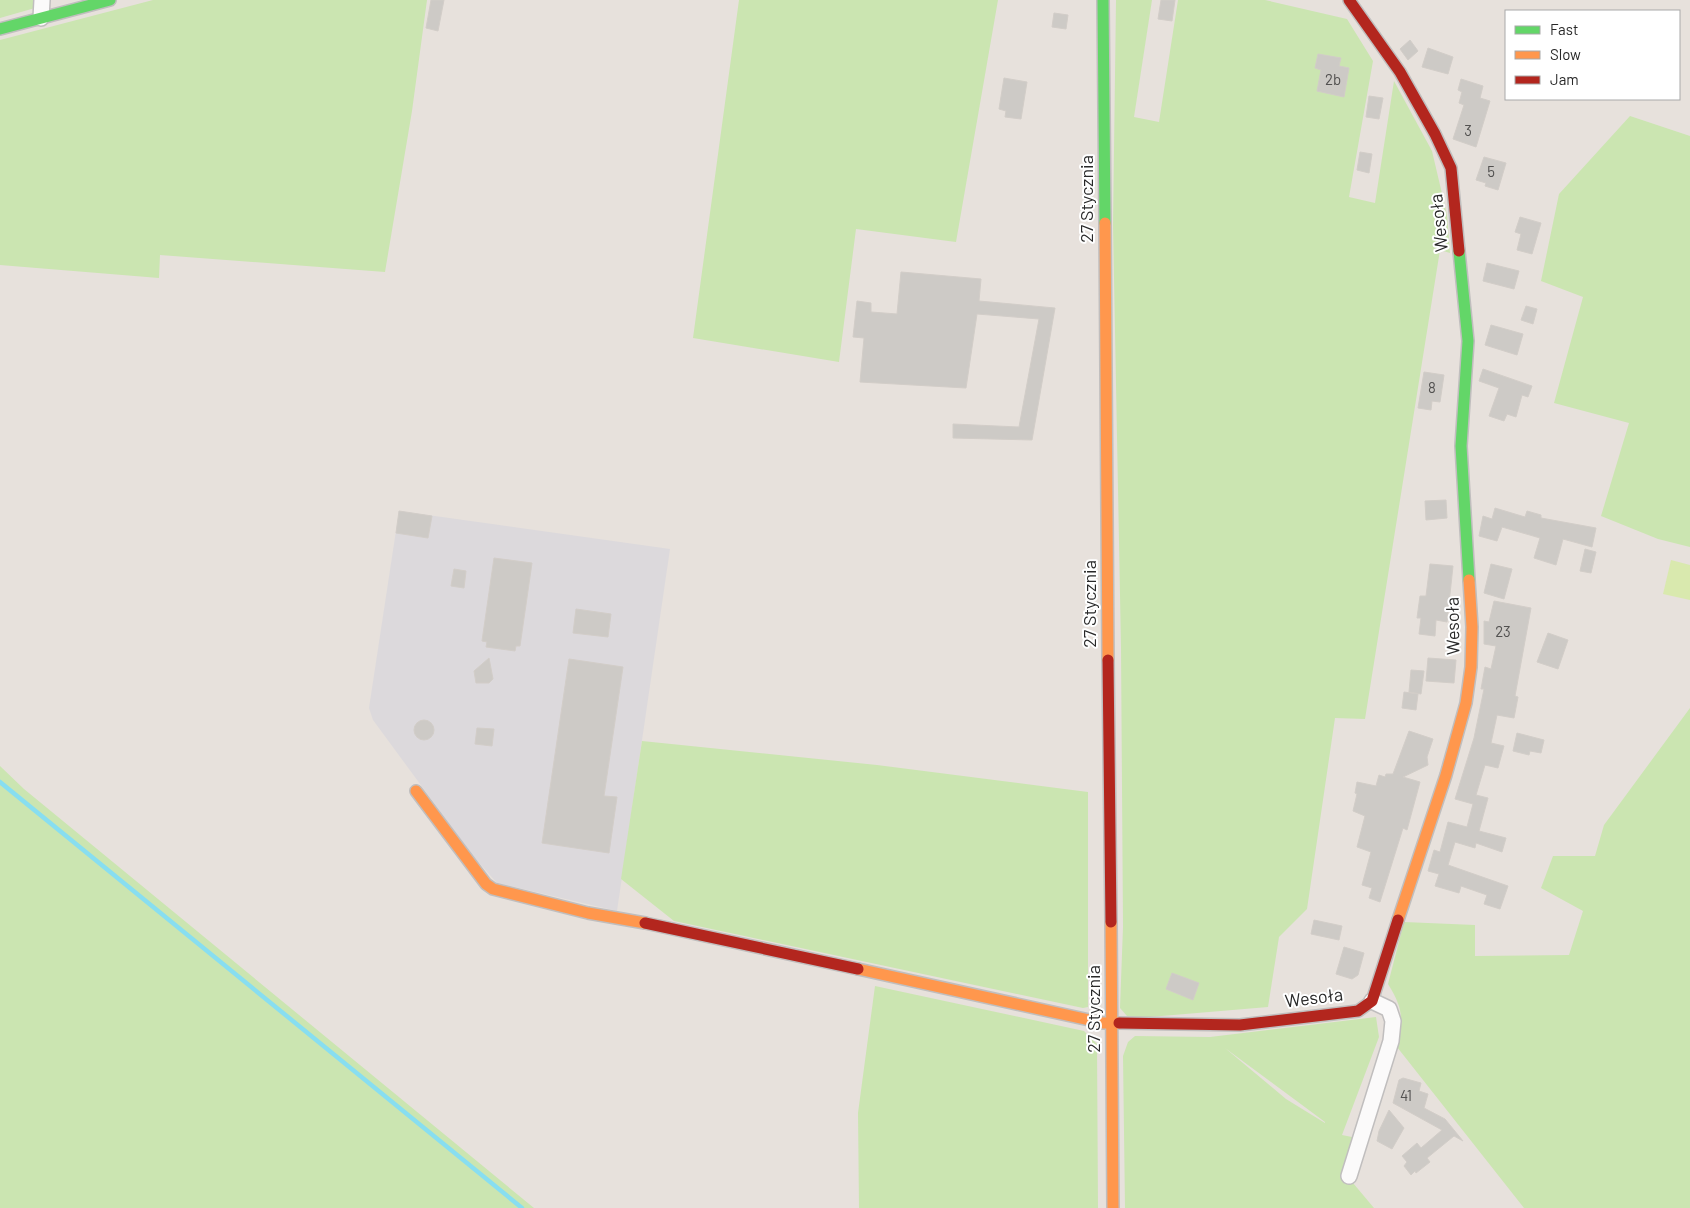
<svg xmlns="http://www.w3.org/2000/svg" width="1690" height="1208" viewBox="0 0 1690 1208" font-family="Barlow,sans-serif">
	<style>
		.industrial { fill: #dcd9dc }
		.green { fill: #cbe5b1; fill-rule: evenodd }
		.pitch { fill: #d9e9ae }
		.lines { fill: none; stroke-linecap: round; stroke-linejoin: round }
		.stream { stroke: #88def0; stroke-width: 4.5 }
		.building { fill: #cdcac6; stroke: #d2cdc8 }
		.street-casing { stroke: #c0bebe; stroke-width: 18 }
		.fast-casing { stroke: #c0bebe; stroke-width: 14 }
		.slow-casing { stroke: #c0bebe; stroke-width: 14 }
		.jam-casing { stroke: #c0bebe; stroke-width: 14 }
		.street { stroke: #fbfafa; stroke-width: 15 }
		.fast { stroke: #63d668; stroke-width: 11 }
		.slow { stroke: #ff974d; stroke-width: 11 }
		.jam { stroke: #b3261e; stroke-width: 11 }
		.labels { text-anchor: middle; stroke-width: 4; stroke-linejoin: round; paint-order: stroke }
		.number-label { font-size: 15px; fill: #525150 }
		.street-label { font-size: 18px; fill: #282828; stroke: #fff }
	</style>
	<rect width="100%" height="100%" fill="#e7e1dc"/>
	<path class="industrial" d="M399,511L670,549L617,911L497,883L473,856L373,720L369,708Z"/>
	<path class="green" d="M0,0H35V8L0,18Z
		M153,0H427L412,111L385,272L160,255L159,278L0,265V40Z
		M739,0H998L956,242L856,229L839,362L693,338Z
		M1116,0H1152L1134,117L1159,122L1178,0H1265L1347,19L1373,61L1349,197L1375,203L1394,81L1432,151L1447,215L1450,253L1440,250L1365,719L1335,718L1307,909L1279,937L1268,1007L1138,1018L1127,1016L1120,1008L1123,927L1121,647L1113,225Z
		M1630,116L1690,136V547L1658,539L1601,516L1629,423L1554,403L1583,297L1541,281L1559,194Z
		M1690,708V1208H1524L1397,1047C1403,1018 1404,1010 1388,984L1404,922L1475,925V956L1569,955L1583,911L1541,888L1553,856H1595L1604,825Z
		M642,741L877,765L1088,792V1007L1083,1008L674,921L621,879Z
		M0,766L24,789L534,1208H0Z
		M875,986L1084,1031L1097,1044L1098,1208H859L858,1113Z
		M1376,1017L1379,1037L1342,1135L1367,1140L1353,1183L1374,1208H1125L1123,1056L1128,1042L1135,1036L1210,1037ZM1225,1048L1325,1122V1123L1286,1099Z"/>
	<path class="pitch" d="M1671,560L1690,565V600L1663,594Z"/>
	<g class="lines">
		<path class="stream" d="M0,782L522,1208"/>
	</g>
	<path class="building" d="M431,0H444L438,31L426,28Z
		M1161,0H1175L1172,21L1158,19Z
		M1054,13L1068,15L1066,29L1052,27Z
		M1410,40L1418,51L1408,60L1400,49Z
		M1428,48L1453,57L1448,74L1422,67Z
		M1318,54L1341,58L1339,66L1349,68L1344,97L1317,91L1321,70L1315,68Z
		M1004,78L1027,82L1021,119L1005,117L1006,111L999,109Z
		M1461,79L1483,86L1480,98L1490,101L1476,147L1453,139L1464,105L1459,103L1462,92L1458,90Z
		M1369,96L1383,98L1379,119L1366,117Z
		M1360,152L1372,154L1369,173L1357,170Z
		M1484,157L1506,163L1498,190L1485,186L1486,183L1476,180Z
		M1520,217L1541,223L1532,254L1517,250L1521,234L1515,232Z
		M1487,263L1519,271L1514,289L1483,281Z
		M901,272L981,279L979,301L1055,308L1032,440L953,438V424L1019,427L1039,319L977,314L966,388L860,382L864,338L853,337L857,301L871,303V312L897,314Z
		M1526,306L1537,309L1533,324L1521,320Z
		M1491,325L1523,334L1517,355L1485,345Z
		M1483,369L1532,386L1528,397L1522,395L1516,417L1507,414L1504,421L1489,416L1499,388L1479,381Z
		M1424,372L1444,375L1440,402L1432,401L1431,410L1418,408Z
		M1446,500L1447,518L1426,520L1425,501Z
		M1495,508L1525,517L1527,511L1541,515V518L1596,528L1592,547L1563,539L1556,565L1534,558L1540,538L1502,527L1497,541L1479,536L1483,516L1492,519Z
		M399,511L432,516L428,538L396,533Z
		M1585,549L1596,552L1591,573L1580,571Z
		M494,558L532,563L520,646H516L515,651L486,647L487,642L482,641Z
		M1430,564L1453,566L1447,622L1436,620L1435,636L1419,634L1421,618H1417L1420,596H1426Z
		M1491,564L1512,569L1504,599L1484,593Z
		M454,569L466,571L464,588L451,586Z
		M1494,601L1531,608L1515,696L1518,697L1514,718L1497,715L1491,743L1504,746L1498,768L1485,765L1476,795L1488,798L1479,831L1506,838L1502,852L1476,843L1475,848L1455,842L1448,865L1508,886L1500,909L1484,904L1487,895L1461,886L1459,893L1435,886L1439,874L1428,871L1434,850L1440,852L1448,822L1467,827L1473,804L1455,799L1474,738L1484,689H1481L1485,667L1491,669L1496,646L1484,644V621L1489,622Z
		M576,609L611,614L608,637L573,633Z
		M1548,633L1568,640L1558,669L1537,662Z
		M489,658L493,679L489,683H476L474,671Z
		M1428,658L1456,660L1454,683L1426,681Z
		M569,659L623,667L604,796L617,797L609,853L542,843Z
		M1411,670L1424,671L1421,694L1409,692Z
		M1404,692L1418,694L1416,710L1402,708Z
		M414 730a10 10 0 1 1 20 0a10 10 0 1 1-20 0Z
		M477,728L494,729L492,746L475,744Z
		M1409,731L1433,739L1427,757L1428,765L1403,777L1420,782L1407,830L1403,828L1380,902L1369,898L1372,888L1362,885L1371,852L1357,847L1365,816L1353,811L1357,794L1355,793L1357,782L1376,786L1379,775L1385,777L1386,774H1393Z
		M1517,733L1544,740L1541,753L1530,751L1529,755L1513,751Z
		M1314,920L1342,926L1339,940L1311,934Z
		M1344,947L1364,953L1358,975L1352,979L1336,974Z
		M1172,973L1199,983L1193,1000L1166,989Z
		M1403,1078L1421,1083L1419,1091L1428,1094L1424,1108L1445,1119L1463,1141L1454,1136L1427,1158L1430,1162L1416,1173L1415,1171L1411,1175L1404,1166L1407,1162L1402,1156L1417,1143L1421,1148L1442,1130L1393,1103L1399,1080Z
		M1389,1110L1404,1128L1392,1149L1377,1141L1379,1131Z"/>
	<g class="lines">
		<defs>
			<path id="street" d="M41,18L42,0
				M1349,1176L1391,1041L1393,1021L1389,1009L1372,1001"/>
			<path id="fast" d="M1103,0L1105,223
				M0,29L110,0
				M1459,251L1468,341L1461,446L1469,580"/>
			<path id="slow" d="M1105,223L1108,660
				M416,791L486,884L493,889L588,913L645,923
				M1398,920L1446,775L1466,703L1471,667L1472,627L1469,580
				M1111,922L1113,1208
				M858,969L1103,1023H1119"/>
			<path id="jam" d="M1349,0L1400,72L1435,134L1451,168L1459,251
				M1108,660L1111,922
				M645,923L858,969
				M1119,1023L1240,1025L1358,1011L1372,1001L1398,920"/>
		</defs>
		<use href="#street" class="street-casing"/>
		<use href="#fast" class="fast-casing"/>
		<use href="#slow" class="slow-casing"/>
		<use href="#jam" class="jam-casing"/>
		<use href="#street" class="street"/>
		<use href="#fast" class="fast"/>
		<use href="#slow" class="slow"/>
		<use href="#jam" class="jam"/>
	</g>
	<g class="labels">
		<g class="number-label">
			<text x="1333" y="85">2b</text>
			<text x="1468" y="136">3</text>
			<text x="1491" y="177">5</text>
			<text x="1432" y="393">8</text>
			<text x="1503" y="637">23</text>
			<text x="1406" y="1101">41</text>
		</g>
		<g class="street-label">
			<text transform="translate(1087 199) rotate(-90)" y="6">27 Stycznia</text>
			<text transform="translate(1439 223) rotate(-96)" y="6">Wesoła</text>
			<text transform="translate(1090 604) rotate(-90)" y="6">27 Stycznia</text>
			<text transform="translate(1453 626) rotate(-91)" y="6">Wesoła</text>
			<text transform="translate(1314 998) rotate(-7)" y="6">Wesoła</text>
			<text transform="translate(1094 1009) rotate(-90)" y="6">27 Stycznia</text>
		</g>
	</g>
	<rect x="1505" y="10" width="175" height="90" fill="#ffffff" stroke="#a9a9a9"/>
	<rect x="1515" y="26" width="25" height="8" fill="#63d668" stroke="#a9a9a9"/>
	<text x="1550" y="35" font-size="15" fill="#282828">Fast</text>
	<rect x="1515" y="51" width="25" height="8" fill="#ff974d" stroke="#a9a9a9"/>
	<text x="1550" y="60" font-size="15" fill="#282828">Slow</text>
	<rect x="1515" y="76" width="25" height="8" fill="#b3261e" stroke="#a9a9a9"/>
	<text x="1550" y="85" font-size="15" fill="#282828">Jam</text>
</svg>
